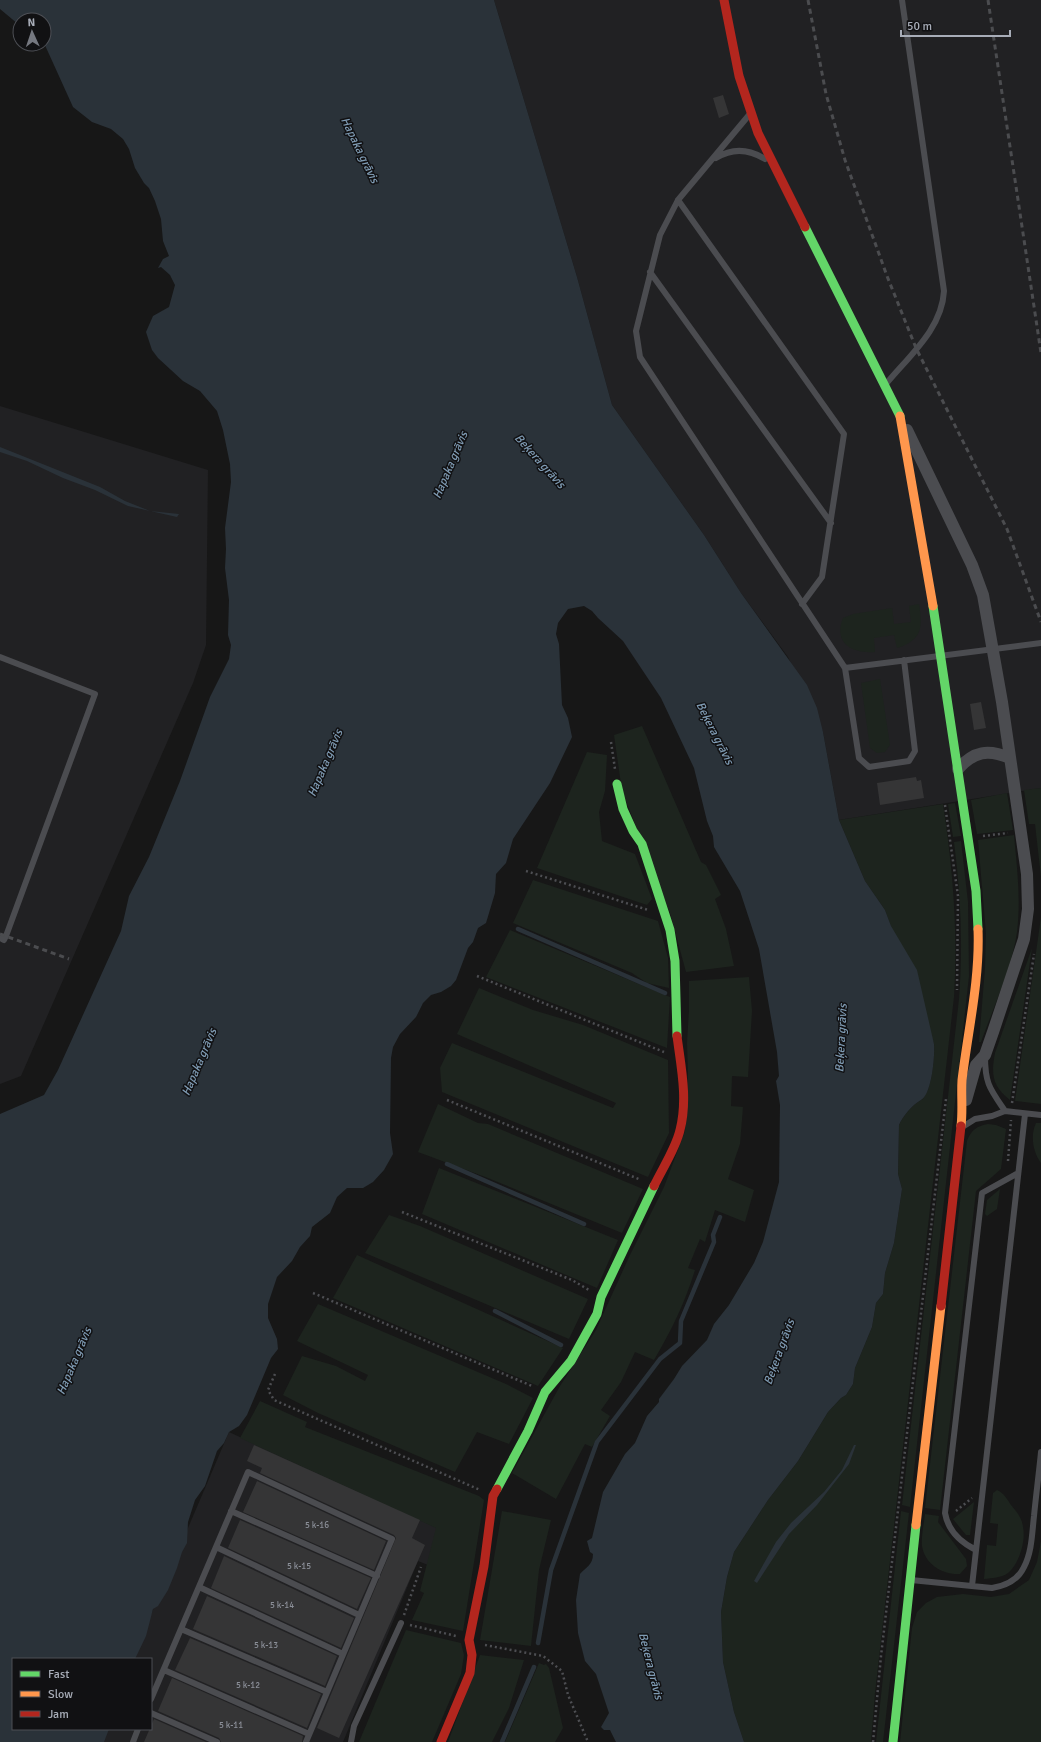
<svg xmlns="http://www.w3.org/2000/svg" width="1041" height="1742" viewBox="0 0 1041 1742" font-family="Signika,sans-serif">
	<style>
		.built { fill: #212123 }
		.green { fill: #1d241e }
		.water { fill: #2a3239 }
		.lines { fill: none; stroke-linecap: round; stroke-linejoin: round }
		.stream { stroke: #2a3239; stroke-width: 4.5 }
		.building { fill: #353536 }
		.path { stroke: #4d4e52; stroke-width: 2.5; stroke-dasharray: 2 3; stroke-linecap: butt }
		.lane { stroke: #4b4c50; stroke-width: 6 }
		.street { stroke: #4b4c50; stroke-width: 12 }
		.fast { stroke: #63d668; stroke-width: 9 }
		.slow { stroke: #ff974d; stroke-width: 9 }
		.jam { stroke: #b3261e; stroke-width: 9 }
		.rail { stroke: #4b4c4f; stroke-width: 3; stroke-dasharray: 5 4; stroke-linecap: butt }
		.labels { text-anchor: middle; stroke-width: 3; stroke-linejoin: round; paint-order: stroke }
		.number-label { font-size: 9px; fill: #8b8f98 }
		.water-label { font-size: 12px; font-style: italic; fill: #7f9bb3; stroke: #111113 }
	</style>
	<rect width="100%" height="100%" fill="#171717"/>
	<path class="built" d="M494,0H1041V788L839,820L823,732L788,657L741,593L704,535L612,405L577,277Z
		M0,406L208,470L206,645L193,683L21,1076L0,1084Z
		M229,1432L437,1528L428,1565L418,1561L343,1742H97L102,1729H151V1659H132Z"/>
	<path class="green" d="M919,604C923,628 922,640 897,648L894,635L874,638L875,652C852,654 833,643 843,618L853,614L892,608L894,624L911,622L909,606Z
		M880,679L890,745L885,752L877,753L870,748L861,683Z
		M642,726L701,862L706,865L721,895L715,899L726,929L734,966L686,972L670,913L622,791L614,735Z
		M587,752L607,755L605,791L599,812L602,841L635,854L652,899L647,905L537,868Z
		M1041,788V877L1035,824H1029L1024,790Z
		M1007,793L1013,830L977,834L971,800Z
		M955,803L961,836L953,837L948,804Z
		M943,804C953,870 958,929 954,997L875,1693L871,1742H744L734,1712L723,1662L721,1612L727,1577L734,1552L768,1500L798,1461L828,1412L841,1398L846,1395L853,1384L855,1368L872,1327L876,1303L883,1294L885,1273L894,1243L902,1189L898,1174L899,1125C903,1116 912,1105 921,1100C932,1093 935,1055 934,1044L885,910L865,881L839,820Z
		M1014,835C1017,868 1021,899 1017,932C1012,968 993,1008 981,1042H979L985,968L986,933L978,840Z
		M961,841L968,902L969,976L910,1507L902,1505L959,999C963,946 961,895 954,842Z
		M533,880L658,921L668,958L669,988L647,983L632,973L513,923Z
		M1041,917V1104L1015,1101Z
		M510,930L670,997L667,1048L486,977Z
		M1032,948L1010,1100C992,1086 991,1074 995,1053Z
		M749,977L752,1011L748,1077L732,1076L731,1106L743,1107L740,1144L728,1179L754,1190L745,1222L715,1210L705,1242L700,1239L688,1268L695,1270C684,1305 672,1329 654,1360L635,1352L621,1382L601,1410L610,1416L592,1447L585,1444L556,1499L512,1473L560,1386L596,1330L629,1257L664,1187L685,1131L688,1073L687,1043L689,1010V981Z
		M479,988L533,1010L583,1025L668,1060L669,1133L648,1177L442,1092L440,1068L452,1043L613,1108L616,1103L457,1034Z
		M438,1104L478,1123L488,1124L643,1189L622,1233L488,1178L418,1152Z
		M1036,1123H1041V1163C1033,1152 1030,1136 1036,1123Z
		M988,1124L996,1125L1006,1129L1001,1169L976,1191L940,1510L925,1508L967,1141C971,1130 977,1126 988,1124Z
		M439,1168L618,1240L597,1288L422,1214Z
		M1000,1189L997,1209L987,1216L985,1214L987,1200Z
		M389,1215L420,1226L588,1299L569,1339L365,1253Z
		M357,1255L563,1348L538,1386L333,1298Z
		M318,1304L506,1384L533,1398L509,1444L477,1432L455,1472L318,1413L283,1395L302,1356L336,1366L365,1381L368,1375L297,1341Z
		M260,1401L307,1422L305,1427L479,1496L484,1500L463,1631L412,1620L424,1593L420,1591L436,1528L240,1438Z
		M997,1490C1004,1493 1007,1499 1011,1505C1017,1512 1022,1518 1023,1527C1026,1541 1019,1564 1008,1573C1001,1578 992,1578 984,1579L987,1545L996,1546L998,1524L990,1523L993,1493Z
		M974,1502L970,1535H966L953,1519Z
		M502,1511L551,1520L539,1570L531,1646L480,1640Z
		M901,1511L909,1513L883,1742H876Z
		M925,1514L939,1516L938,1522L966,1559L967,1566L960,1574C942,1575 925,1564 922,1546C921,1536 924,1524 925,1514Z
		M1041,1541V1742H900L912,1628L917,1612L926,1603L937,1597L963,1594L991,1597L1009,1594L1029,1580L1037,1562Z
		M406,1630L461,1643L464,1655L461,1674L432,1742H359Z
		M480,1655L524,1660L509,1708L492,1742H448Z
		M539,1663L544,1665L546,1664L549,1668L563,1728L555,1742H505Z"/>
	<path class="water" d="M0,0H494L577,277L612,405L704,535L741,593L807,685L817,708L823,732L839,820L865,881L885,910L891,926L917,970L934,1044C935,1055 932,1094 921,1100C912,1105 903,1116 899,1125L898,1174L902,1189L894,1243L885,1273L883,1294L876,1303L872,1327L855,1368L853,1384L846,1395L841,1398L828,1412L798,1461L768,1500L734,1552L727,1577L721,1612L723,1662L734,1712L744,1742H616L610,1730H604L601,1727L609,1713L596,1674L585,1661L578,1633L576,1600L580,1574C586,1567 593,1565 593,1554L590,1552L587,1541L592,1538L603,1492L625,1454L635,1443L647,1416L659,1402V1399L674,1379L682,1366L707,1340L714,1324L729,1305L754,1263L763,1242L779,1182L780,1105L776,1081L779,1076L777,1052L759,949L740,891L714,847L713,836L707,821L694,768L661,698L623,641L598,618L592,611L584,606L568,609L558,623L556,634L559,644L562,705L568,718L572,737L550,783L513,839L506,863L496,874L495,893L486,923L478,928L473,942L468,948L456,980L451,986L441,992L431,995L423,1003L416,1017L400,1034L393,1047L391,1058L390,1133L393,1154L384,1170L373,1182L363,1188H347L337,1197L330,1213L312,1227L310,1236L300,1247L292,1261L277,1277L268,1304V1318L277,1339L278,1349L271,1358L247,1415L239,1426L229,1432L224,1443L217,1451L205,1486L195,1500L188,1522L187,1543L182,1552L177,1568L168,1590L158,1606L153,1609L146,1636L135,1659H13V1729H109L104,1742H0V1114L44,1095L58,1070L121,931L129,896L149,857L180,781L210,697L229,659L231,645L228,635L229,600L225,568L226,549L225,528L231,482L230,464L223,430L217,411L200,391L183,381L158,358L152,350L146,332L153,316L169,307L175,285L170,275L161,267L158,268L163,259L169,256L163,241L161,219L155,201L149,188L144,183L135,168L129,149L123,139L111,129L92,122L73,107L44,43V20H20V25L18,24L0,9Z
		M0,447L100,487L125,501L150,511L179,514L177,517L128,506L95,490L63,478L27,461L0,452Z
		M854,1445H856L849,1464L817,1505L789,1534L757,1583L754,1581L776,1542L791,1523L824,1492L842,1470Z"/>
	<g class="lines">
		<path class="stream" d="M518,929L665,993
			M447,1164L584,1224
			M495,1311L561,1345
			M538,1643L551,1570L597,1442L660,1359L680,1343L681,1321L714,1242L713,1235L720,1217
			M502,1742L534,1667"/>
	</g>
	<path class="building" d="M723,95L729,114L719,118L713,98Z
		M981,702L986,728L974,730L970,704Z
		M916,777L917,781L921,780L924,798L880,805L877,783Z
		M254,1445L420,1520L412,1538L425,1545L339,1738L317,1728L396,1538L394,1535L260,1473L262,1468L247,1461Z
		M257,1481L386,1541L374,1570L243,1512Z
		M240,1520L371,1578L357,1609L228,1548Z
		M224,1556L354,1618L341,1648L211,1588Z
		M207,1596L337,1656L325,1686L193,1629Z
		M190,1638L321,1694L307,1728L175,1670Z
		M172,1678L303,1736L302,1742H221L219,1738L158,1711Z
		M154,1719L206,1742H144Z"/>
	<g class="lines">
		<path class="path" d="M611,742L615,769
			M945,805L958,896L957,990
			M983,836L1008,833
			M526,871L648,910
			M477,976L664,1052
			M447,1100L641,1180
			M1012,1103L1034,954
			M1008,1161L1011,1120
			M402,1212L572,1280L589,1290
			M313,1293L532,1386
			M275,1374L268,1390L274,1400L480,1490
			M956,1511L972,1498
			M404,1615L421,1567
			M410,1625L456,1636
			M485,1645L543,1656L562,1671L568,1695L588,1742
			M873,1742L881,1656L946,1099"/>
		<path class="lane" d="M749,115L678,200L660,235L636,331L640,357L845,668L1041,643
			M716,158C732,148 749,149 765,159
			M678,200L844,434L822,577L802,604
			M650,272L831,523
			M886,384C909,356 942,329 944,291L902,0
			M0,657L95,694L6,936L4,940L0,938
			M845,668L859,758L869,767L909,761L915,751L904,660
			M985,1056C985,1084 990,1089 1005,1111
			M964,1126L975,1119L992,1116L1005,1111L1041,1115
			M231,1511L377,1576
			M216,1547L359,1615
			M976,1550C960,1542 948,1531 945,1513L982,1193L1018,1173
			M911,1580L992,1588C1005,1586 1018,1580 1024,1567C1032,1552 1032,1533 1034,1516C1036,1495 1039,1473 1041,1452
			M972,1586L1025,1114
			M199,1587L343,1654
			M181,1629L327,1692
			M164,1670L309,1734
			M151,1699L248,1472L392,1539L306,1742
			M151,1713L217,1742
			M133,1742L138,1729
			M351,1742L354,1726L401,1623"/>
		<path class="street" d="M907,430L972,565L983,595L1002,702L1027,874L1028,909L1024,939L993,1032L985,1055L976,1065L966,1100
			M958,769C974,751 988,749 1010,758"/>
		<path class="fast" d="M805,227L900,416
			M933,606L976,891L978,929
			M617,784L623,809L633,831L642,844L670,930L675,961L677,1036
			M497,1489L528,1431L545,1392L571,1361L597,1314L601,1297L654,1186
			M893,1742L916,1525"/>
		<path class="slow" d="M900,416L933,606
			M961,1126C963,1110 961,1095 962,1080C968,1030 980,980 978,929
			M916,1525L941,1306"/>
		<path class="jam" d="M724,0L739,76L758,133L805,227
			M654,1186C662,1169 676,1148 680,1130C688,1099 681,1067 677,1036
			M941,1306L961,1126
			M441,1742L470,1673L472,1655L469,1640L484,1566L493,1496L497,1489"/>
		<path class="rail" d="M808,0L826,94L845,160L887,276L916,348L1007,529L1041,622
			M988,0L1041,353
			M0,934L69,959"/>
	</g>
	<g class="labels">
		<g class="number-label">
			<text x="317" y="1528">5 k-16</text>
			<text x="299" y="1569">5 k-15</text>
			<text x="282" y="1608">5 k-14</text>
			<text x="266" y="1648">5 k-13</text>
			<text x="248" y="1688">5 k-12</text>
			<text x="231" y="1728">5 k-11</text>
		</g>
		<g class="water-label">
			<text transform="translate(360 150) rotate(64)" y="4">Hapaka grāvis</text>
			<text transform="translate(540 461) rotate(48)" y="4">Beķera grāvis</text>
			<text transform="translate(450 465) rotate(-67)" y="4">Hapaka grāvis</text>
			<text transform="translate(715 733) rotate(63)" y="4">Beķera grāvis</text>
			<text transform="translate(325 763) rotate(-67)" y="4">Hapaka grāvis</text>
			<text transform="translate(841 1038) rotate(-87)" y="4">Beķera grāvis</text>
			<text transform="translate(199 1062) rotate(-67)" y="4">Hapaka grāvis</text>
			<text transform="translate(779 1352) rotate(-70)" y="4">Beķera grāvis</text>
			<text transform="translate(74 1361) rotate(-67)" y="4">Hapaka grāvis</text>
			<text transform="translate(651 1666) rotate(76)" y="4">Beķera grāvis</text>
		</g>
	</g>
	<rect x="12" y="1658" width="140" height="72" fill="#111113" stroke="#4d4f55"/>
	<rect x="20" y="1671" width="20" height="6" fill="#63d668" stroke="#4d4f55"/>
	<text x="48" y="1678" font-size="12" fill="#a8adb8">Fast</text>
	<rect x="20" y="1691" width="20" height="6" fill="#ff974d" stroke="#4d4f55"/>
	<text x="48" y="1698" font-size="12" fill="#a8adb8">Slow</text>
	<rect x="20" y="1711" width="20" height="6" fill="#b3261e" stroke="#4d4f55"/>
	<text x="48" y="1718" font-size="12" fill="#a8adb8">Jam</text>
	<g transform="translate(32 32) rotate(357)"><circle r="19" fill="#111113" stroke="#4d4f55"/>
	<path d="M0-3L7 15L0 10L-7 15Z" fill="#757880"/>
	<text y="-6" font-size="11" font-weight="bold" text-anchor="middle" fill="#a8adb8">N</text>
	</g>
	<path d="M901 30v6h109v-6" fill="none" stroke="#a8adb8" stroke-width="2"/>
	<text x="907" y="30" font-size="12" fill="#a8adb8" stroke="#111113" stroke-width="3" paint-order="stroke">50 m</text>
</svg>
